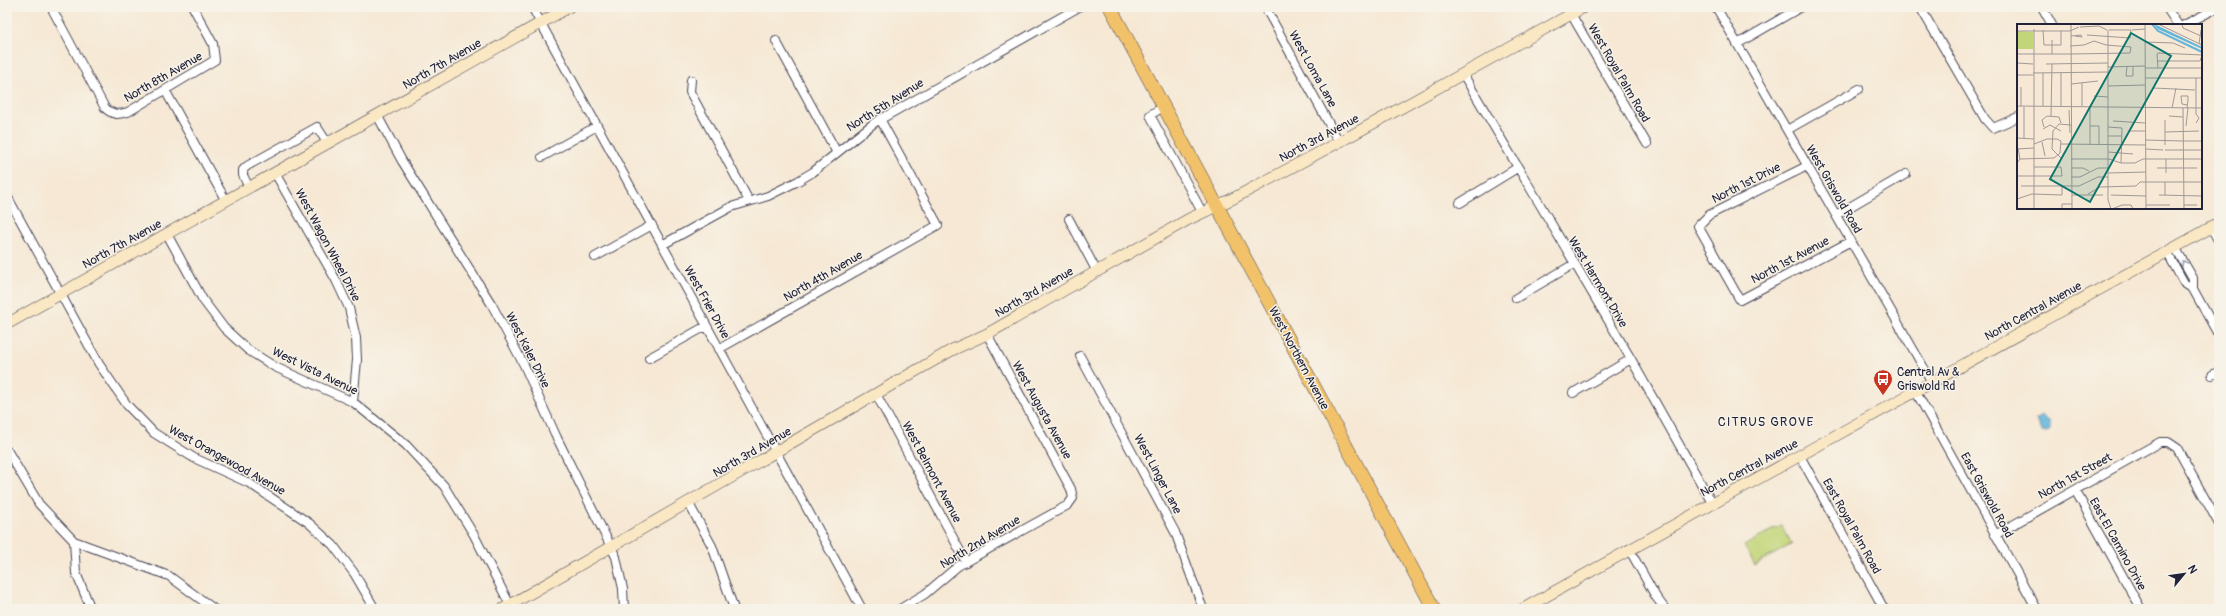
<svg xmlns="http://www.w3.org/2000/svg" width="2226" height="616" viewBox="0 0 2226 616" font-family="Pangolin,sans-serif">
	<style>
		.green { fill: #c2d578; stroke: #727c5a }
		.water { fill: #61b5dd; stroke: #426c8c }
		.lines { fill: none; stroke-linecap: round; stroke-linejoin: round }
		.street-casing { stroke: #424052; stroke-width: 10 }
		.secondary-casing { stroke: #424052; stroke-width: 12 }
		.primary-casing { stroke: #424052; stroke-width: 14 }
		.street { stroke: #fff; stroke-width: 8 }
		.secondary { stroke: #fae7c3; stroke-width: 11 }
		.primary { stroke: #f2c26a; stroke-width: 13 }
		.oneway { stroke: #9c9ca7 }
		.labels { text-anchor: middle; stroke-width: 3; stroke-linejoin: round; paint-order: stroke }
		.street-label { font-size: 12px; fill: #22223b; stroke: #f7f3e8 }
		.poi-label { font-size: 12px; fill: #22223b; stroke: #f7f3e8; text-anchor: start }
		.neighbourhood-label { font-size: 13px; letter-spacing: 1px; fill: #22223b; stroke: #f7f3e8 }
		.inset-river { fill: none; stroke: #61b5dd; stroke-width: 2 }
		.inset-road { fill: none; stroke: #a19997; stroke-width: 1 }
		.view { fill: #0f766e; fill-opacity: 0.15; stroke: #0f766e; stroke-width: 2 }
		.inset-edge { fill: none; stroke: #22223b; stroke-width: 2 }
	</style>
	<rect width="100%" height="100%" fill="#f7f3e8"/>
	<filter id="ink" filterUnits="userSpaceOnUse"><feTurbulence type="fractalNoise" baseFrequency=".025" numOctaves="2"/><feDisplacementMap in="SourceGraphic" scale="8" xChannelSelector="R" yChannelSelector="G"/><feConvolveMatrix kernelMatrix="1 2 1 2 8 2 1 2 1" color-interpolation-filters="sRGB"/></filter>
	<filter id="wash" filterUnits="userSpaceOnUse"><feTurbulence type="fractalNoise" baseFrequency=".012" numOctaves="4" result="noise"/><feDisplacementMap in="SourceGraphic" scale="16" xChannelSelector="R" yChannelSelector="G"/><feGaussianBlur stdDeviation="0.9" result="paint"/><feColorMatrix in="noise" values="0 0 0 0 0 0 0 0 0 0 0 0 0 0 0 0 0 1.4 0 .05"/><feComposite in="paint" operator="in"/></filter>
	<g filter="url(#wash)">
		<rect width="100%" height="100%" fill="#f6e8d4"/>
		<path class="green" d="M1781,525L1792,544L1755,565L1744,546Z"/>
		<path class="water" d="M2042,416L2050,423V430L2047,433L2041,432L2036,420Z"/>
	</g>
	<g filter="url(#ink)">
		<g class="lines">
			<defs>
				<path id="street" d="M51,7L105,108C112,115 118,115 128,112L215,60L213,44L193,7
					M532,7L862,609
					M1265,7L1339,142
					M1716,7L1932,382
					M1920,7L1985,119L1993,128L2018,117
					M2042,7L2052,25
					M2166,7L2178,25
					M1571,14L1647,144
					M2184,25L2219,7
					M776,41L836,151
					M1737,44L1801,7
					M1463,74L1631,359L1712,503
					M691,80L690,92L749,201
					M165,90L226,201
					M1163,107L1150,115L1202,212
					M377,115L402,161L492,305L524,365L557,438L616,557L623,589L624,609
					M1787,130L1859,89
					M542,157L597,126
					M1807,166L1709,215L1698,226L1740,300L1851,241
					M275,173L336,280L349,308L356,338L357,360L353,402
					M249,188L243,175V170L247,166L317,127L328,144
					M7,196L99,364L127,405L154,433L194,458L249,483L309,523L333,545L354,573L375,609
					M1460,203L1517,168
					M1836,215L1906,174
					M1069,219L1096,270
					M2211,227L2219,242
					M167,234L203,300L224,328L248,350L275,367L353,402L406,445L444,486L474,535L510,605
					M662,245L731,207L768,196L798,181L813,172L874,123L1079,7
					M2175,247L2193,278V289L2219,336
					M2167,252L2184,283L2193,289
					M595,257L652,225
					M1516,298L1574,264
					M719,349L938,225L880,119
					M1080,356L1175,532L1203,609
					M649,358L706,326
					M2212,375L2219,371
					M1916,392L2037,609
					M1573,393L1631,359
					M876,394L966,562
					M7,450L39,504L74,541L76,573L91,609
					M1800,456L1884,609
					M2075,490L2141,609
					M689,504L712,546L734,609
					M1995,535L2160,442H2168L2177,448L2219,524
					M74,541L169,576L214,609
					M1629,549L1656,597L1665,609
					M900,609L925,594L958,566L1068,505L1073,498L1071,489L987,334"/>
				<path id="secondary" d="M7,324L569,7
					M503,609L952,350L987,334L1189,219L1234,198L1352,135L1584,7
					M1523,609L2219,223"/>
				<path id="primary" d="M1110,7L1434,609"/>
			</defs>
			<use href="#street" class="street-casing"/>
			<use href="#secondary" class="secondary-casing"/>
			<use href="#primary" class="primary-casing"/>
			<use href="#street" class="street"/>
			<use href="#secondary" class="secondary"/>
			<use href="#primary" class="primary"/>
		</g>
		<defs><path id="oneway-chevron" d="M-2-3.5L2.5 0L-2 3.5" fill="none" stroke-width="1.6" stroke-linecap="round" stroke-linejoin="round"/></defs>
		<use class="oneway" href="#oneway-chevron" transform="translate(2184 263) rotate(-120)"/>
	</g>
	<defs>
		<symbol id="bus-pin" viewBox="-11 -11 22 30"><path d="M0 17L-7.5 6A9.5 9.5 0 1 1 7.5 6Z" fill="#c8321e" stroke="#f7f3e8"/><path d="M-5-6H5V4H4V6H2V4H-2V6H-4V4H-5ZM-3.5-4V0h7V-4ZM-3.5 1.2v1.5H-2V1.2ZM2 1.2v1.5H3.5V1.2Z" fill="#fff"/></symbol>
	</defs>
	<g fill-rule="evenodd">
		<use href="#bus-pin" x="1872" y="368" width="22" height="30"/>
	</g>
	<g class="labels">
		<g class="street-label">
			<text transform="translate(442 64) rotate(-30)" y="4">North 7th Avenue</text>
			<text transform="translate(1313 69) rotate(61)" y="4">West Loma Lane</text>
			<text transform="translate(1619 73) rotate(60)" y="4">West Royal Palm Road</text>
			<text transform="translate(163 77) rotate(-30)" y="4">North 8th Avenue</text>
			<text transform="translate(885 105) rotate(-32)" y="4">North 5th Avenue</text>
			<text transform="translate(1319 138) rotate(-28)" y="4">North 3rd Avenue</text>
			<text transform="translate(1746 183) rotate(-27)" y="4">North 1st Drive</text>
			<text transform="translate(1834 189) rotate(60)" y="4">West Griswold Road</text>
			<text transform="translate(122 244) rotate(-29)" y="4">North 7th Avenue</text>
			<text transform="translate(328 245) rotate(62)" y="4">West Wagon Wheel Drive</text>
			<text transform="translate(1790 260) rotate(-28)" y="4">North 1st Avenue</text>
			<text transform="translate(823 276) rotate(-30)" y="4">North 4th Avenue</text>
			<text transform="translate(1598 282) rotate(59)" y="4">West Harmont Drive</text>
			<text transform="translate(1034 292) rotate(-30)" y="4">North 3rd Avenue</text>
			<text transform="translate(707 302) rotate(61)" y="4">West Frier Drive</text>
			<text transform="translate(2033 311) rotate(-29)" y="4">North Central Avenue</text>
			<text transform="translate(528 350) rotate(63)" y="4">West Kaler Drive</text>
			<text transform="translate(1299 358) rotate(62)" y="4">West Northern Avenue</text>
			<text transform="translate(315 371) rotate(26)" y="4">West Vista Avenue</text>
			<text transform="translate(1042 410) rotate(61)" y="4">West Augusta Avenue</text>
			<text transform="translate(752 452) rotate(-30)" y="4">North 3rd Avenue</text>
			<text transform="translate(227 460) rotate(29)" y="4">West Orangewood Avenue</text>
			<text transform="translate(1749 468) rotate(-28)" y="4">North Central Avenue</text>
			<text transform="translate(932 472) rotate(62)" y="4">West Belmont Avenue</text>
			<text transform="translate(1158 474) rotate(62)" y="4">West Linger Lane</text>
			<text transform="translate(2075 476) rotate(-29)" y="4">North 1st Street</text>
			<text transform="translate(1987 495) rotate(61)" y="4">East Griswold Road</text>
			<text transform="translate(1852 526) rotate(61)" y="4">East Royal Palm Road</text>
			<text transform="translate(980 542) rotate(-31)" y="4">North 2nd Avenue</text>
			<text transform="translate(2118 544) rotate(61)" y="4">East El Camino Drive</text>
		</g>
		<g class="poi-label">
			<text x="1897" y="376">Central Av &amp;<tspan x="1897" dy="14">Griswold Rd</tspan></text>
		</g>
		<g class="neighbourhood-label">
			<text x="1766" y="426">CITRUS GROVE</text>
		</g>
	</g>
	<g transform="translate(2017 24)">
		<rect width="185" height="185" fill="#f6e8d4"/>
		<path d="M0,7L16,8V25H0Z" fill="#c2d578"/>
		<path d="M137,0L185,23V25L141,5Z" fill="#61b5dd"/>
		<path class="inset-river" d="M135,0L141,7L185,28"/>
		<path class="inset-road" d="M54,0L55,185M128,0L129,185M141,0L185,21M165,0L166,4L184,12M63,3L82,2L90,6M17,5V185M26,6L27,21H44V7M91,6V176L94,185M92,6H114M115,6L128,5M0,7H53L62,3M70,11L113,14L114,6M54,12L64,11L65,13L58,12M128,18L156,19L168,24M182,20L184,6M53,22L67,21L77,17L89,21L114,23L113,29L54,30M0,30H54M35,30V16M141,37H183L185,31L141,29L140,30L141,44M0,39L16,40M29,40L91,39M91,43L128,42M110,43L109,52H116V43M128,44H185M16,49L91,48M0,51H16M128,54H185M179,54V90L182,94L179,99M54,60L81,57M91,62L128,61M137,64L178,66M77,72L91,73M0,82L185,84M4,82V63M26,82V49M44,82V49M65,82V59M7,83V115M73,83V121M155,84L159,64M166,84L167,185M170,84L171,76V72H164L165,80L170,81M52,86L53,109M34,92L35,40M152,92L166,93M148,96V121M96,97L128,99M73,102H82V121M169,102L171,84M27,103L25,96L30,92L42,93L44,99M91,103L105,104L104,139M26,105L33,101L44,107M113,107H128M148,108L182,107M91,112H105M0,114L17,115M128,116L166,117M166,117H185M25,118L28,132M44,120L129,121M0,125L17,124M129,125L146,126M148,126H164M163,126H185M91,128L116,130M44,134L35,125L36,107L42,100L54,101M3,135L37,134L43,129L44,117L40,115H30L17,120M54,135H92L104,139H118L126,135H185M149,135V149M0,139L3,135L1,124M54,144H66L72,147M140,144H180M91,149L129,148M0,152H45L44,143H17M54,153H63L81,144H91M148,158V171M4,162H62L81,153H91M71,170L83,163L119,162L123,158H185M55,171H86M94,171L129,172M142,171L185,172M0,175L15,170L45,171V162M129,181H153M167,181H180M45,185V180H55M95,185L105,181H114L116,185"/>
		<path class="view" d="M114,9L154,32L73,178L33,155Z"/>
		<rect width="185" height="185" class="inset-edge"/>
	</g>
	<rect width="2226" height="616" fill="none" stroke="#f7f3e8" stroke-width="24"/>
	<g transform="translate(2184 574) rotate(61)" stroke="#f7f3e8" stroke-width="3" paint-order="stroke">
	<path d="M0-3L7 15L0 10L-7 15Z" fill="#22223b"/>
	<text y="-6" font-size="11" font-weight="bold" text-anchor="middle" fill="#22223b">N</text>
	</g>
</svg>
